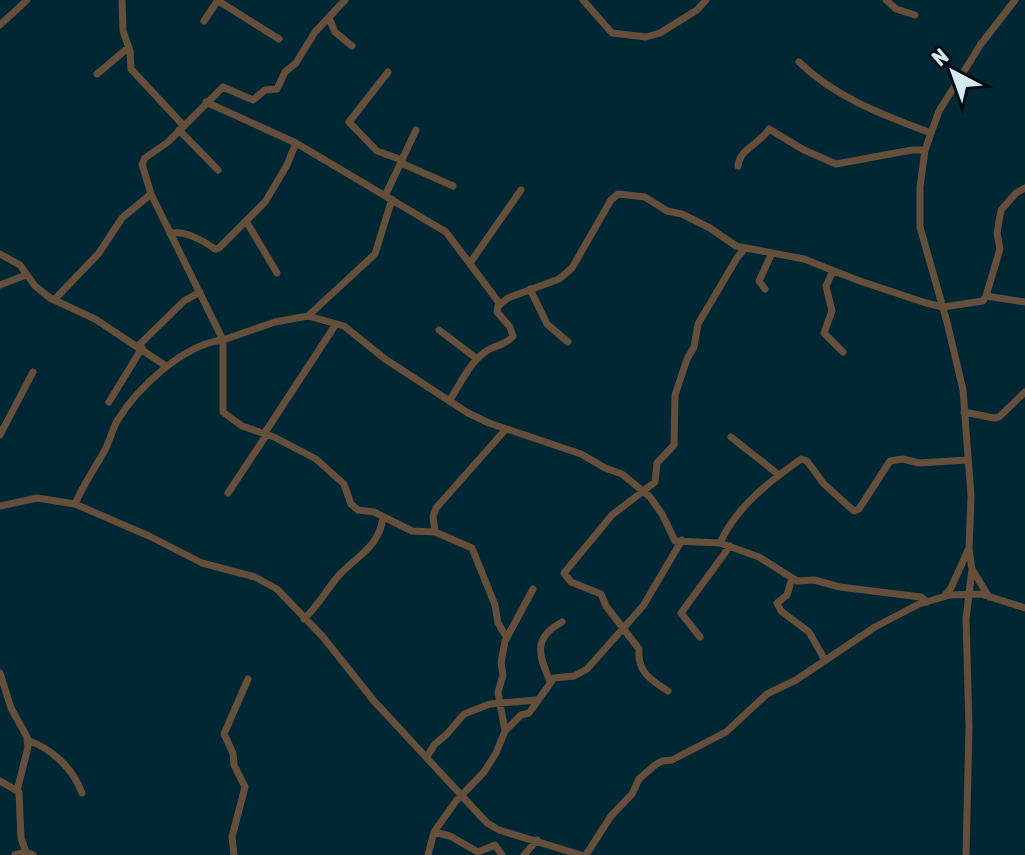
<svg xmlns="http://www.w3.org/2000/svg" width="1025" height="855" viewBox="0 0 1025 855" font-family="'Asap Condensed',sans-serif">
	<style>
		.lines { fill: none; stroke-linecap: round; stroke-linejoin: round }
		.minor { stroke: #654f3b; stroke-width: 7 }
	</style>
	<rect width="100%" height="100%" fill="#012734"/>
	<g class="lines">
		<path class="minor" d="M122,0L123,31L130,51L131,69L183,125
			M217,0L279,39
			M583,0L612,33L646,37L660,33L697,10L706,0
			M886,0L896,9L915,15
			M329,18L335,32L352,46
			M204,21L218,0
			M0,25L27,0
			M799,62C836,98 883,115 931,133
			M388,72L349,122L377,151L402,160
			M97,74L129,47
			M206,102L296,143L446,232L500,304
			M179,130L218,170
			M401,163L453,186
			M738,166C740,148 760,144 769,129L804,150L836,164L912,150H925
			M151,194L223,340L275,322L308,316L344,326L385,359L468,413L489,423L581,454L605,468L622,474L650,497L662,514L675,541L720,543L759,557L797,581L814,580L840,587L921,597L927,602
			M385,196L416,130
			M246,221L277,273
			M170,234C183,229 204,241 215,249L219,248L265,202L287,165L296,143
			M0,254L20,265L35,286L50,298L95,319L166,366
			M470,263L521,190
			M833,271L826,286L832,311L824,333L843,352
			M0,285L26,275
			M530,289L547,324L568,342
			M765,289L759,281L772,253
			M986,296L1025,302
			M54,300L99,253L122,218L151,194L142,164L145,158L168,142L223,87L253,100L265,90L277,89L285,72L296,63L315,32L345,0
			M308,316L375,254L392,199
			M439,330L476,358
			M138,346L184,301L200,292
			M449,401C460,385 469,363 485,352C494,345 505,346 513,336L510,327L497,312L498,306L508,298L559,279L572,268L611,200L618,194L645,197L667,211L682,214L710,228L736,246L804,259L857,280L926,303L943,307L983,301L986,296L1000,249L997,233L1001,210L1016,193L1025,188
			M109,402L142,348
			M964,412L994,418L999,417L1025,392
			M264,434L336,324
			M0,435L33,372
			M731,437L779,475
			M228,493L267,434
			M75,504C83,485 95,468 105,450C110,441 112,430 117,421C137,388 184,344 223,340V412L242,426L274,437L316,459L344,484L351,504L358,510L374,512L412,531L435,532L472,548L495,605L498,623L507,638
			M0,506L37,498L75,504L149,536L202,563L255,577L277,589L323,637L374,701L487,823L499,830L581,855
			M435,532L433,517L436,508L506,429
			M720,543C736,507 770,481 801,459L807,461L824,484L854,511L859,509L890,461L903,459L919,463L966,460
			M972,569L989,597
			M792,578L787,595L777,603L781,611L809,632L825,660
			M945,595L951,588L968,550
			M304,619C319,605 328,587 341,573C359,555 380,545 383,517
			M700,637L681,613L730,546
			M0,673L11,708L27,737L28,747L17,791
			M550,681C539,656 532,638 562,622
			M668,691C650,680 637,671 639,649L606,606L601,594L571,582L564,573L612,515L655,482L657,463L674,445L675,395L687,359L694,347L698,324L737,258L745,248
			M505,731L521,715L529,713L554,678L574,676L587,669L643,606L682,540
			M27,740C51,748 73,768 82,793
			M427,757L434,745L447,734L464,714L490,704L536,700
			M0,781L19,792L21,838L27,855
			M434,832L456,801L484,772L496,753L505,731L498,692L503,675L501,663L505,641L533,589
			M15,855L26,852L33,855
			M234,855L232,837L245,787L234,765L233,753L224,734L248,679
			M428,855L434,832L450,836L478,852L495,845L502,855
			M524,855L537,840
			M586,855L611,816L632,794L639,779L655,765L662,761L672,760L726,732L767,694L796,680L875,627L919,604L950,595L981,594L1025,608
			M966,855L969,727L966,619L972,569L969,549L971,496L963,390L947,322L920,227V187L925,150L939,111L981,44L1015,0"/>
	</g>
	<g transform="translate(953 72) rotate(319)" stroke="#020e14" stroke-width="6" paint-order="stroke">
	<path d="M0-6L14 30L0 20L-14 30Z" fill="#d5e8f1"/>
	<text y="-12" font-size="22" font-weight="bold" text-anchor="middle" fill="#d5e8f1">N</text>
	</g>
</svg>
